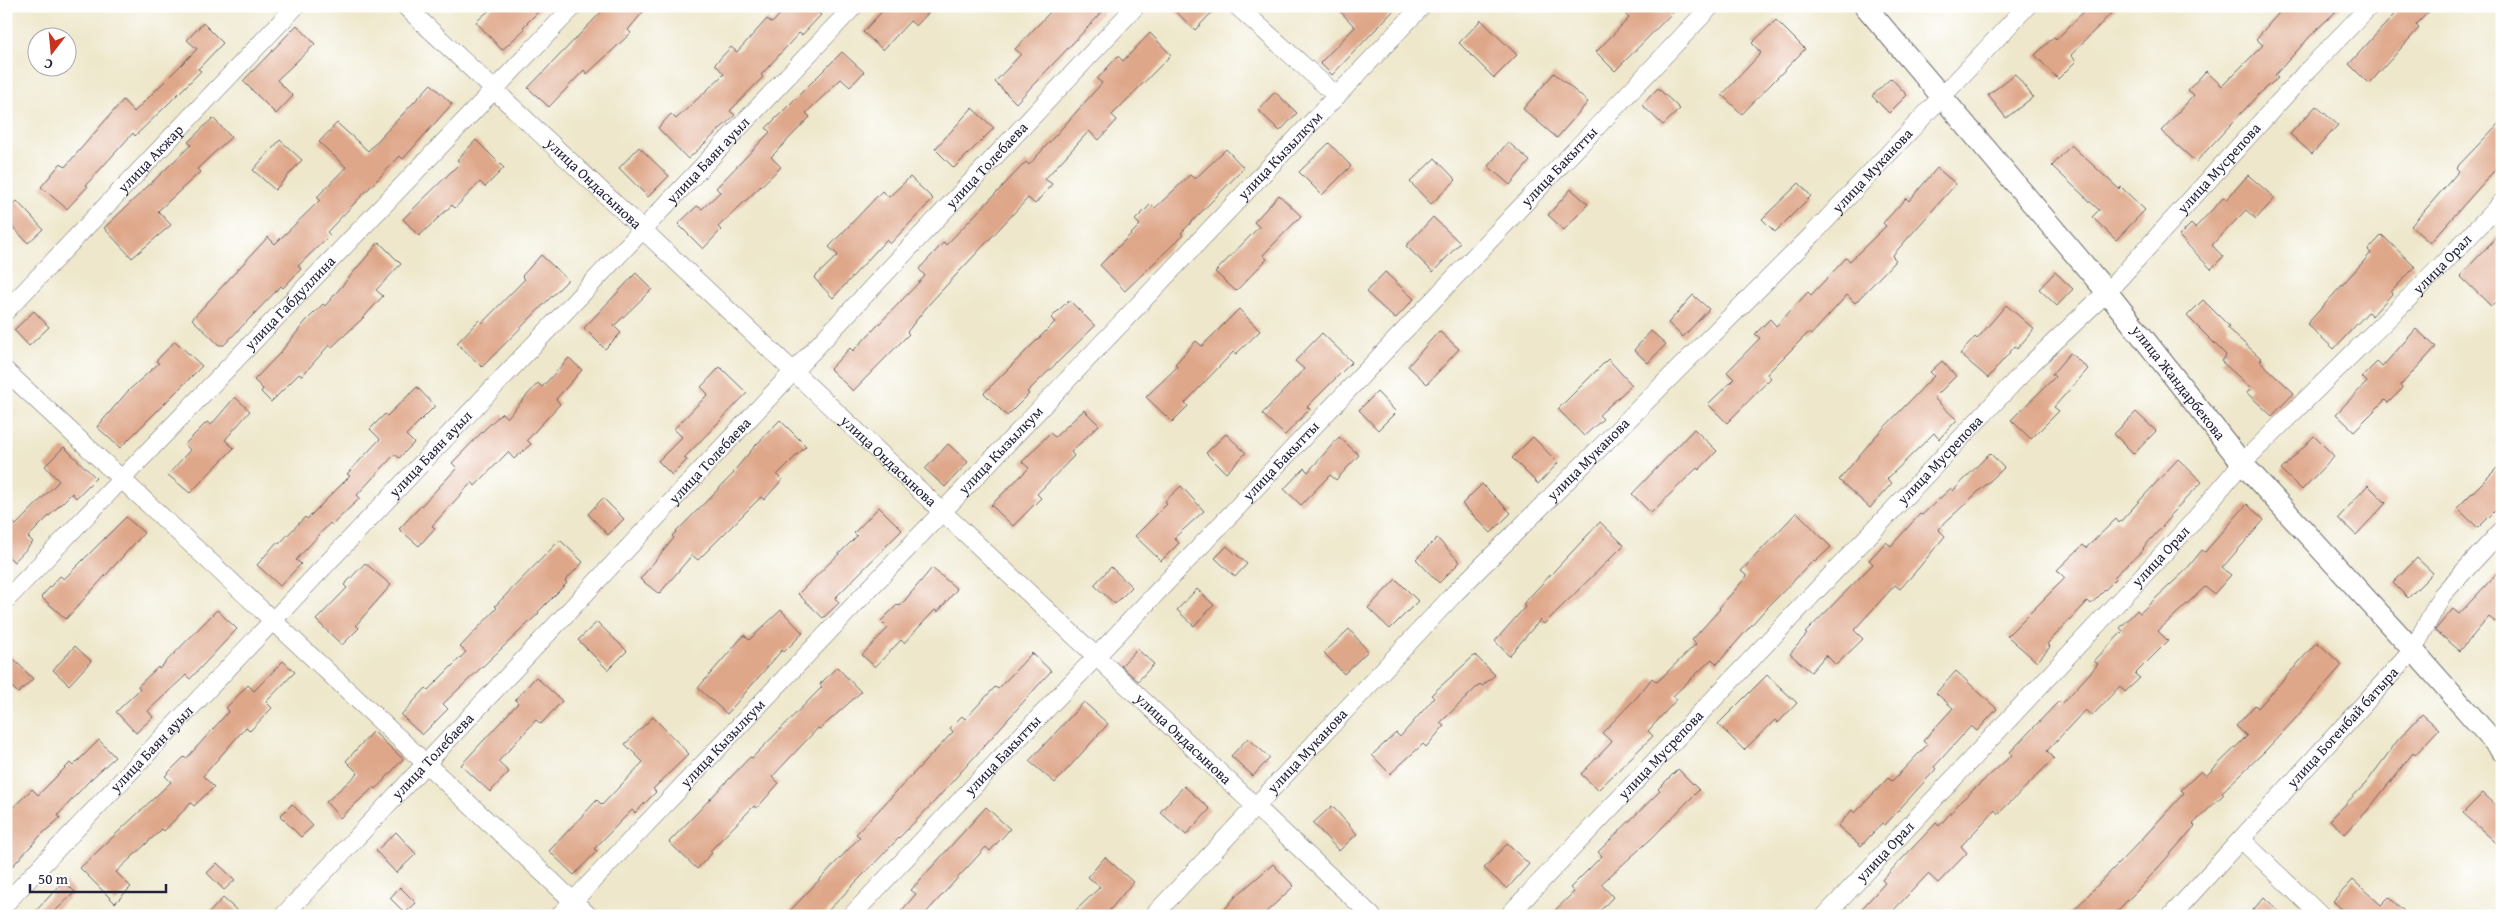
<svg xmlns="http://www.w3.org/2000/svg" width="2508" height="922" viewBox="0 0 2508 922" font-family="'Gentium Book Plus',serif">
	<style>
		.building { fill: #dfa78a }
		.lines { fill: none; stroke-linecap: round; stroke-linejoin: round }
		.minor-casing { stroke: #69676d; stroke-width: 19 }
		.tertiary-casing { stroke: #69676d; stroke-width: 23 }
		.minor { stroke: #fff; stroke-width: 18 }
		.tertiary { stroke: #fff; stroke-width: 21 }
		.labels { text-anchor: middle; stroke-width: 5; stroke-linejoin: round; paint-order: stroke }
		.street-label { font-size: 15px; fill: #22223b; stroke: #fff }
	</style>
	<rect width="100%" height="100%" fill="#fff"/>
	<filter id="ink" filterUnits="userSpaceOnUse"><feTurbulence type="fractalNoise" baseFrequency=".02" numOctaves="2"/><feDisplacementMap in="SourceGraphic" scale="10" xChannelSelector="R" yChannelSelector="G"/><feConvolveMatrix kernelMatrix="1 2 1 2 8 2 1 2 1" color-interpolation-filters="sRGB"/></filter>
	<filter id="wash" filterUnits="userSpaceOnUse"><feTurbulence type="fractalNoise" baseFrequency=".0096" numOctaves="4" result="noise"/><feDisplacementMap in="SourceGraphic" scale="20" xChannelSelector="R" yChannelSelector="G"/><feGaussianBlur stdDeviation="1.12" result="paint"/><feColorMatrix in="noise" values="0 0 0 0 0 0 0 0 0 0 0 0 0 0 0 0 0 1.4 0 .05"/><feComposite in="paint" operator="in"/></filter>
	<g filter="url(#wash)">
		<rect width="100%" height="100%" fill="#eee7cb"/>
		<g id="blocks">
			<path class="building" d="M494,6H544L523,27L525,29L502,50L476,22Z
				M607,6H648L628,30L631,33L587,74L584,70L549,107L528,88Z
				M788,6H812L821,15L802,35L799,33L761,75L763,77L730,111L735,115L688,159L658,128L671,114L676,119L724,74L715,64L731,47L737,52L767,19L772,23Z
				M887,6H935L916,26L910,21L883,50L863,32Z
				M1056,6H1108L1016,103L995,82L1021,54L1015,49Z
				M1170,6H1218L1195,30Z
				M1335,6H1398L1332,75L1320,63L1355,27Z
				M1617,6H1679L1615,71L1596,52L1629,18Z
				M2089,6H2118L2071,55L2076,61L2058,79L2035,55L2054,37L2056,40Z
				M2285,6H2342L2316,30L2275,75L2278,78L2258,95L2196,162L2161,131L2194,95L2188,90L2206,71L2222,86L2263,45L2256,39Z
				M2402,6H2434L2416,25L2419,28L2369,84L2349,64Z
				M1481,20L1517,55L1494,78L1459,43Z
				M1776,20L1805,49L1742,114L1722,95L1761,53L1752,43Z
				M203,23L223,43L198,69L201,71L161,111L135,136L133,133L86,185L88,186L67,209L41,187L61,163L65,167L123,100L134,112L197,49L187,40Z
				M297,25L315,44L277,80L293,96L276,114L243,81Z
				M1150,33L1171,55L1112,115L1117,120L1099,140L1089,131L1045,179L1052,184L1035,204L1028,198L930,303L907,332L909,334L853,391L830,369L850,348L853,351L925,276L919,269L944,242L946,245L1026,162L1029,165L1102,83L1097,79L1118,56L1123,61Z
				M842,52L864,72L850,87L841,79L806,113L810,117L771,157L781,167L718,227L721,230L703,249L678,224L697,206L702,209L720,192L716,188L770,132L766,128Z
				M1554,73L1588,102L1557,138L1523,109Z
				M2015,74L2033,97L2006,118L1988,95Z
				M1891,78L1907,95L1889,113L1872,96Z
				M431,84L452,104L403,159L400,156L327,232L330,235L298,266L301,269L283,288L281,286L224,345H219L192,319L268,237L275,244L320,200L317,197L346,167L319,142L337,123L368,151Z
				M1658,88L1680,109L1663,125L1642,105Z
				M1275,92L1297,113L1280,131L1258,110Z
				M2316,106L2338,125L2312,154L2290,134Z
				M972,108L994,128L954,168L935,149Z
				M213,118L231,137L197,169L200,172L158,211L171,225L132,258L104,228L191,145L188,142Z
				M2502,120V162L2430,243L2411,226L2459,171L2456,168Z
				M280,140L302,160L275,190L253,170Z
				M476,140L504,168L485,187L480,182L455,208L452,205L419,236L403,219L460,163L457,160Z
				M1508,142L1530,161L1510,185L1488,166Z
				M1329,143L1351,166L1322,195L1299,172Z
				M2071,145L2119,189L2121,187L2145,210L2116,240L2092,217L2099,210L2052,166Z
				M639,147L669,176L648,197L619,168Z
				M1226,149L1244,168L1181,233L1183,235L1125,291L1100,265L1140,225L1135,220L1151,204L1155,208L1190,175L1195,179Z
				M1435,158L1456,180L1431,204L1410,182Z
				M1937,168L1956,184L1892,256L1896,260L1855,303L1847,295L1811,335L1808,333L1767,374L1771,378L1727,423L1708,404L1734,379L1727,372L1760,338L1755,334L1770,319L1776,326L1808,292L1811,295L1846,258L1850,261L1886,226L1883,223L1906,198L1909,201Z
				M2248,175L2275,198L2256,219L2246,210L2212,245L2223,257L2211,269L2179,236L2191,224L2195,228L2224,197L2226,200Z
				M910,177L933,199L890,244L886,240L833,298L814,278L838,255L829,247L882,191L889,197Z
				M1799,183L1811,196L1775,232L1762,219Z
				M1571,189L1588,204L1564,230L1548,215Z
				M1279,195L1301,216L1263,255L1267,259L1236,291L1215,272L1259,227L1254,222Z
				M17,201L43,229L28,243L6,220V211Z
				M1433,217L1460,243L1433,272L1406,246Z
				M2502,231V296L2491,306L2460,276Z
				M2382,235L2415,267L2391,292L2392,294L2372,316L2368,312L2334,349L2307,324L2371,253L2368,250Z
				M379,242L401,264L376,290L383,296L362,319L332,347L329,345L302,376L299,374L271,402L261,392L263,389L254,380L280,353L306,321L323,304L325,306Z
				M541,255L568,280L482,367L457,343L479,320L482,323L525,279L522,276Z
				M1385,272L1414,299L1395,319L1366,292Z
				M2055,272L2073,289L2057,306L2039,289Z
				M636,273L652,289L614,326L621,333L605,349L584,328Z
				M1693,295L1709,309L1683,337L1668,323Z
				M1069,300L1095,326L1027,392L1029,394L1007,416L984,393L1055,322L1051,318Z
				M2203,300L2229,326L2227,328L2262,359L2260,361L2294,393L2272,416L2247,393L2251,388L2221,361L2226,355L2187,316Z
				M2006,305L2034,329L2017,349L2015,346L1988,378L1960,354L1975,337L1977,339Z
				M1239,309L1260,331L1236,354L1233,352L1185,403L1188,406L1172,422L1146,397L1177,367L1175,364L1196,341L1202,346Z
				M34,311L49,327L29,346L14,330Z
				M2416,329L2436,347L2401,385L2403,388L2388,403L2385,400L2354,431L2336,414L2367,382L2362,377L2377,362L2382,367Z
				M1439,331L1459,349L1427,384L1408,366Z
				M1651,331L1666,344L1648,363L1634,350Z
				M1322,333L1352,362L1307,407L1310,409L1285,435L1262,414L1304,369L1295,361Z
				M175,341L202,366L120,448L97,427L128,391L159,363L156,361Z
				M2070,353L2088,369L2054,407L2059,411L2031,439L2011,420L2055,377L2052,374Z
				M569,358L582,370L556,399L560,404L527,440L531,444L514,459L508,452L475,486L472,482L432,526L435,528L419,546L399,529L457,468L452,463L486,428L502,413L507,418L538,383L542,387Z
				M1608,359L1632,385L1599,415L1603,419L1584,436L1558,409Z
				M1942,361L1956,376L1934,398L1957,420L1939,439L1934,433L1887,479L1892,483L1870,508L1839,480L1873,439L1934,376L1930,372Z
				M720,367L747,393L684,458L687,460L672,475L658,461L682,437L674,429L708,394L701,387Z
				M417,387L435,406L406,435L414,443L399,458L395,454L357,495L360,498L332,525L330,523L296,560L301,564L280,586L257,565L277,542L279,544L305,517L307,519L350,476L347,474L380,439L370,429L385,414L387,416Z
				M1377,392L1396,412L1378,430L1359,410Z
				M235,397L250,411L225,440L234,448L190,493L168,475L190,450L185,444L207,422L211,425Z
				M1084,410L1099,425L1071,452L1074,456L1037,494L1041,498L1013,526L991,505L1029,468L1022,462L1050,433L1055,437Z
				M2136,412L2156,431L2134,454L2114,434Z
				M780,420L806,446L777,475L782,480L764,500L761,497L698,560L692,555L659,594L640,579L674,538L672,536L734,473L733,472L755,446Z
				M1694,429L1717,451L1699,470L1697,468L1651,513L1632,494Z
				M1226,434L1246,453L1226,473L1206,453Z
				M2314,436L2334,456L2302,490L2281,470Z
				M1339,437L1359,455L1336,480L1330,475L1301,505L1284,489L1304,468L1308,472Z
				M1533,437L1558,463L1538,484L1512,458Z
				M948,444L968,462L945,487L925,469Z
				M64,447L96,478L76,498L72,493L28,537L33,542L14,562L6,554V515L16,525L59,481L45,466Z
				M1990,453L2004,468L1938,529L1945,536L1917,570L1900,589L1895,585L1854,630L1863,639L1836,665L1826,655L1811,672L1790,654L1807,634L1805,633L1873,564L1869,560L1886,542L1891,546L1920,514L1922,515L1951,488L1953,491Z
				M2178,459L2202,482L2170,515L2171,517L2143,548L2144,549L2114,577L2116,579L2091,604L2088,601L2047,644L2050,647L2037,662L2007,636L2065,578L2057,570L2083,545L2086,548L2116,519L2119,523Z
				M2502,463V504L2478,528L2457,508Z
				M1482,484L1511,513L1491,533L1462,504Z
				M2368,485L2386,503L2356,535L2338,518Z
				M1181,486L1204,511L1174,538L1179,543L1161,561L1135,536L1167,504L1165,501Z
				M603,498L624,519L608,535L588,514Z
				M2247,504L2264,520L2222,568L2231,575L2214,594L2205,587L2158,631L2168,641L2135,674L2140,678L2125,692L2120,686L2092,716L2085,710L2047,751L2054,758L2031,782L1998,814L1995,810L1961,846L1967,853L1938,883L1928,874L1888,916H1855L1885,883L1882,880L1936,823L1939,826L1962,800L2012,755L2010,752L2059,701L2062,704L2098,664L2094,661L2123,631L2120,628L2137,610L2140,613L2186,570L2202,550L2205,552Z
				M879,507L902,530L835,598L839,603L823,618L798,594L857,536L854,533Z
				M1797,512L1831,547L1815,562L1814,560L1763,612L1717,664L1712,659L1673,696L1677,699L1648,731L1653,736L1598,790L1581,774L1612,742L1602,733L1638,696L1652,678L1657,682L1696,644L1692,640L1720,609L1719,608L1747,576L1741,571Z
				M126,517L144,533L66,619L41,597L60,576L64,579Z
				M1600,522L1624,545L1544,624L1540,620L1509,656L1495,641L1525,607L1523,604Z
				M1437,538L1460,562L1439,583L1416,559Z
				M560,540L583,562L565,581L567,583L538,612L539,613L443,704L448,709L422,735L401,715L426,688L428,690L466,652L460,647L497,608L495,606Z
				M1227,546L1247,564L1235,577L1215,558Z
				M2417,558L2433,573L2408,598L2393,583Z
				M365,563L391,585L356,625L359,628L342,645L316,620L347,588L344,585Z
				M1111,567L1132,587L1115,604L1094,585Z
				M932,568L957,589L938,612L935,610L904,643L901,640L875,667L862,655L888,628L881,621L898,604L900,606Z
				M2502,568V615L2495,622L2489,617L2460,651L2435,630L2453,609L2459,614Z
				M1396,579L1418,601L1390,629L1368,608Z
				M1197,589L1214,605L1194,626L1177,610Z
				M217,610L237,629L190,679L186,675L148,711L153,717L136,733L116,712L140,689L138,686L158,667L159,669Z
				M781,610L803,633L784,652L782,650L727,714L698,688L744,635L749,640Z
				M597,622L627,651L608,670L578,640Z
				M1349,629L1368,651L1344,674L1324,653Z
				M2317,642L2342,665L2295,719L2265,751L2222,792L2224,794L2193,824L2195,826L2140,888L2112,916H2068L2142,839L2184,793L2181,790L2201,771L2206,776L2247,736L2236,726L2255,705L2258,708Z
				M75,646L91,661L69,685L53,670Z
				M1137,649L1154,664L1138,681L1121,666Z
				M6,651L33,679L18,693L6,681Z
				M1032,653L1051,671L935,801L823,916H785L860,837L856,834L953,732L950,728L962,716L965,719L995,687L998,689Z
				M1475,655L1495,675L1482,686L1480,684L1440,723L1444,726L1426,747L1423,744L1390,774L1372,755L1396,733L1400,737L1434,698L1431,695Z
				M283,661L295,672L266,702L272,708L250,731L246,727L203,776L214,787L194,806L191,803L164,831L162,829L116,872L131,887L115,903L80,868L171,782L165,776L184,757L186,759L229,711L226,708L248,685L254,691Z
				M837,667L861,692L820,729L818,728L772,777L779,783L757,808L754,806L710,851L712,853L697,869L669,842L750,757L752,758L822,687L820,684Z
				M1956,671L1997,709L1977,731L1971,726L1934,767L1936,769L1885,825L1882,823L1861,846L1838,826L1852,810L1855,813L1888,778L1892,781L1927,745L1923,741L1953,708L1936,693Z
				M1767,675L1797,703L1778,723L1775,720L1744,750L1718,724Z
				M536,677L562,701L541,724L536,720L498,762L509,772L490,792L461,765L518,703L515,700Z
				M1084,702L1108,724L1055,783L1029,761Z
				M2422,714L2439,729L2415,755L2413,753L2367,811L2345,834L2330,820L2367,782L2398,740Z
				M653,717L689,754L653,789L656,792L635,813L632,810L594,849L597,851L574,875L549,851L597,800L602,805L643,762L625,744Z
				M373,731L403,759L376,789L374,787L340,818L326,802L358,773L346,761Z
				M1248,738L1270,758L1253,776L1231,756Z
				M99,740L115,757L89,781L58,815L60,818L42,834L6,873V814L32,789L38,795L70,763L73,766Z
				M1678,769L1699,790L1651,839L1601,884L1613,897L1595,916H1549L1574,892L1570,888L1602,856L1598,852L1660,791L1658,789Z
				M1184,786L1210,809L1186,835L1160,812Z
				M2483,793L2502,811V848L2463,813Z
				M292,804L313,826L301,837L280,816Z
				M1332,806L1357,834L1339,851L1313,823Z
				M986,807L1010,829L990,851L986,847L923,916H897L916,894L911,890Z
				M396,832L416,854L396,873L376,851Z
				M1507,844L1529,864L1507,889L1484,868Z
				M1105,857L1133,882L1105,916H1070L1100,887L1088,877Z
				M217,863L235,880L224,890L207,873Z
				M1273,864L1294,886L1262,916H1219L1235,897Z
				M2353,880L2381,905L2389,897L2409,916H2349L2333,901Z
				M64,881L75,892L50,916H31Z
				M400,887L416,903L405,913L390,898Z
				M2264,897L2284,916H2248Z
				M223,898L243,916H206Z"/>
		</g>
	</g>
	<g filter="url(#ink)">
		<use href="#blocks" fill-opacity="0" stroke="#69676d" stroke-width="1"/>
		<g class="lines">
			<defs>
				<g id="minor">
					<path id="s1" d="M405,6L1372,916"/>
					<path d="M1237,6L1337,96"/>
					<path id="s2" d="M6,311L296,6"/>
					<path d="M6,371L589,916"/>
					<path id="s3" d="M6,600L574,6"/>
					<path d="M2242,840L2321,916"/>
					<path id="s4" d="M6,903L854,6"/>
					<path id="s5" d="M283,916L1136,6"/>
					<path id="s6" d="M559,916L1422,6"/>
					<path id="s7" d="M851,916L1711,6"/>
					<path id="s8" d="M1153,916L1455,593L1812,235L2027,6"/>
					<path id="s9" d="M1508,916L2032,363L2107,292L2309,69L2370,6"/>
					<path id="s10" d="M1825,916L2190,525L2242,463L2436,271L2502,202"/>
					<path id="s11" d="M2171,916L2413,650L2442,595L2502,530"/>
				</g>
				<g id="tertiary">
					<path id="s12" d="M1865,6L2107,292L2242,463L2413,650L2502,751"/>
				</g>
			</defs>
			<use href="#minor" class="minor-casing"/>
			<use href="#tertiary" class="tertiary-casing"/>
			<use href="#minor" class="minor"/>
			<use href="#tertiary" class="tertiary"/>
		</g>
	</g>
	<g class="labels">
		<g class="street-label">
			<text dy="5" stroke="none"><textPath href="#s6" startOffset="1048">улица Кызылкум</textPath></text>
			<text dy="5" stroke="none"><textPath href="#s2" startOffset="210">улица Акжар</textPath></text>
			<text dy="5" stroke="none"><textPath href="#s4" startOffset="1022">улица Баян ауыл</textPath></text>
			<text dy="5" stroke="none"><textPath href="#s5" startOffset="1029">улица Толебаева</textPath></text>
			<text dy="5" stroke="none"><textPath href="#s7" startOffset="1031">улица Бакытты</textPath></text>
			<text dy="5" stroke="none"><textPath href="#s9" startOffset="1032">улица Мусрепова</textPath></text>
			<text dy="5" stroke="none"><textPath href="#s8" startOffset="1036">улица Муканова</textPath></text>
			<text dy="5" stroke="none"><textPath href="#s1" startOffset="259">улица Ондасынова</textPath></text>
			<text dy="5" stroke="none"><textPath href="#s10" startOffset="898">улица Орал</textPath></text>
			<text dy="5" stroke="none"><textPath href="#s3" startOffset="411">улица Габдуллина</textPath></text>
			<text dy="5" stroke="none"><textPath href="#s12" startOffset="490">улица Жандарбекова</textPath></text>
			<text dy="5" stroke="none"><textPath href="#s6" startOffset="642">улица Кызылкум</textPath></text>
			<text dy="5" stroke="none"><textPath href="#s4" startOffset="618">улица Баян ауыл</textPath></text>
			<text dy="5" stroke="none"><textPath href="#s8" startOffset="631">улица Муканова</textPath></text>
			<text dy="5" stroke="none"><textPath href="#s5" startOffset="624">улица Толебаева</textPath></text>
			<text dy="5" stroke="none"><textPath href="#s1" startOffset="664">улица Ондасынова</textPath></text>
			<text dy="5" stroke="none"><textPath href="#s7" startOffset="626">улица Бакытты</textPath></text>
			<text dy="5" stroke="none"><textPath href="#s9" startOffset="628">улица Мусрепова</textPath></text>
			<text dy="5" stroke="none"><textPath href="#s10" startOffset="492">улица Орал</textPath></text>
			<text dy="5" stroke="none"><textPath href="#s11" startOffset="255">улица Богенбай батыра</textPath></text>
			<text dy="5" stroke="none"><textPath href="#s1" startOffset="1069">улица Ондасынова</textPath></text>
			<text dy="5" stroke="none"><textPath href="#s6" startOffset="238">улица Кызылкум</textPath></text>
			<text dy="5" stroke="none"><textPath href="#s4" startOffset="212">улица Баян ауыл</textPath></text>
			<text dy="5" stroke="none"><textPath href="#s8" startOffset="226">улица Муканова</textPath></text>
			<text dy="5" stroke="none"><textPath href="#s7" startOffset="221">улица Бакытты</textPath></text>
			<text dy="5" stroke="none"><textPath href="#s9" startOffset="222">улица Мусрепова</textPath></text>
			<text dy="5" stroke="none"><textPath href="#s5" startOffset="219">улица Толебаева</textPath></text>
			<text dy="5" stroke="none"><textPath href="#s10" startOffset="88">улица Орал</textPath></text>
		</g>
	</g>
	<rect width="2508" height="922" fill="none" stroke="#fff" stroke-width="25"/>
	<g transform="translate(52 52) rotate(196)"><circle r="24" fill="#ffffff" stroke="#a7a7b1"/>
	<path d="M0-4L9 19L0 12L-9 19Z" fill="#c8321e"/>
	<text y="-8" font-size="14" font-weight="bold" text-anchor="middle" fill="#22223b">С</text>
	</g>
	<path d="M30 884v8h136v-8" fill="none" stroke="#22223b" stroke-width="2.5"/>
	<text x="38" y="884" font-size="15" fill="#22223b" stroke="#ffffff" stroke-width="4" paint-order="stroke">50 m</text>
</svg>
